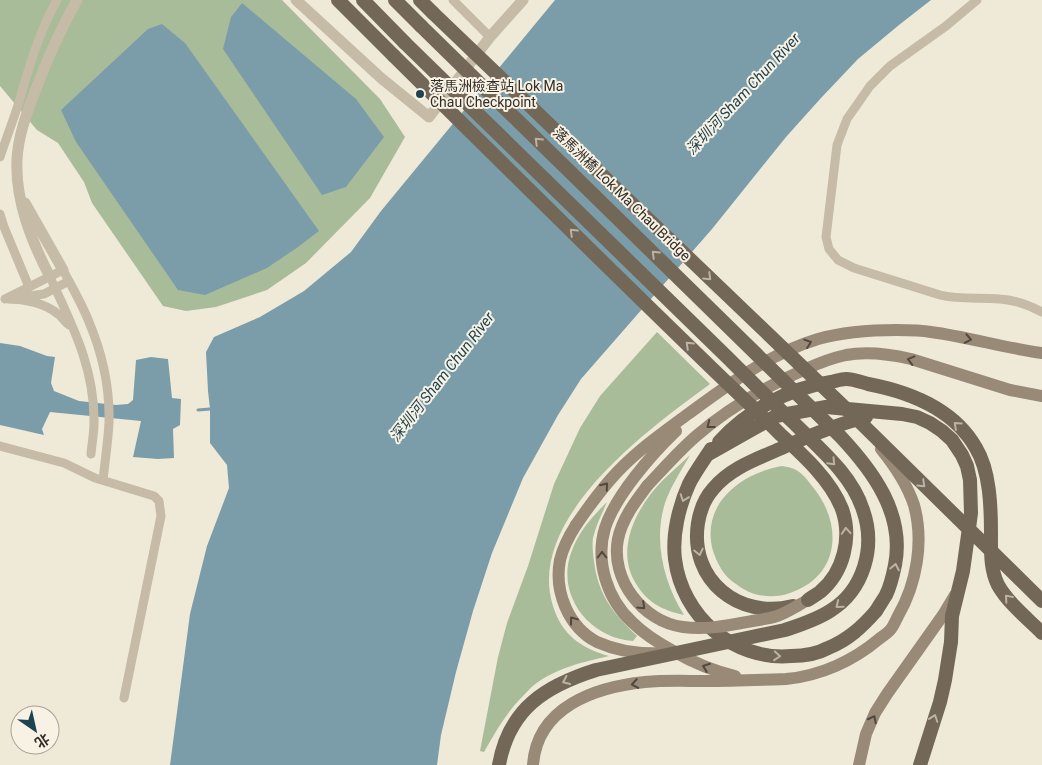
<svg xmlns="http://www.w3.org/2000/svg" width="1042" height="765" viewBox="0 0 1042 765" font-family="Roboto,'Noto Sans SC',sans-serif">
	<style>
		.green { fill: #a9bc9a }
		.water { fill: #7a9da9 }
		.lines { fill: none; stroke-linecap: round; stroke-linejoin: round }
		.stream { stroke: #7a9da9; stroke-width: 3 }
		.minor { stroke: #c5bba6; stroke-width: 9 }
		.tertiary { stroke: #c5bba6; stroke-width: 11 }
		.secondary { stroke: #998a77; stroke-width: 12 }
		.primary { stroke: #736758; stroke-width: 14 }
		.secondary-bridge { stroke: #998a77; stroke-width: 12 }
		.primary-bridge { stroke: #736758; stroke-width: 14 }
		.oneway { stroke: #bcb3a5 }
		.oneway2 { stroke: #51483e }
		.poi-dot { fill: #1f4250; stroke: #f7f2e4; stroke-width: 2 }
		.labels { text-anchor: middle; stroke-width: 4; stroke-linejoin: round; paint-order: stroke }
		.poi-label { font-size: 14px; fill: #322c26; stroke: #f7f2e4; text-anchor: start }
		.street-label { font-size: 14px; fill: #322c26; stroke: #f7f2e4 }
		.water-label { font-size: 15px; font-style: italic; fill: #1f4250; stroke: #f7f2e4 }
	</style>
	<rect width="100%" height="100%" fill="#efe9d8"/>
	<path class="green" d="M0,0H282L380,99L405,137L370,198L306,263L267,290L216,307L186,311L163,306L92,203L84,182L58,143L37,130L0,86Z
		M657,332L710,384C650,428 525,518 553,606C562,635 581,648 609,656C583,662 556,668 534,685C530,688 527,692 523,696C506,713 496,731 484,752L480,751L498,657L507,623L528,566L554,484L580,428L600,396Z
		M690,455C681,471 671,486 665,503C653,541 664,583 684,615C662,610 647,603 635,582C615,548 637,507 662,481C671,472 681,464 690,455Z
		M782,466C798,468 803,474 812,486C844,524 840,576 790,593C777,598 761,597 749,592C745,590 740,587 736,584C724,577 717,563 713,551C700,504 741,473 782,466Z
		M607,502C602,514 596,525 593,538C592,545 593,554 594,561C598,595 613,613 637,636L633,641C589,638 556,595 571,553C578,532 592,517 607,502Z"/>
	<path class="water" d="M555,0H931L899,25L858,59L821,98L786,137L712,229L581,379L558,415L523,478L492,553L473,611L456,672L441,735L437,765H170L190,614L207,546L229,488L227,465L210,443V409L208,391L206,352L214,337L260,317L304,291L351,252L381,211Z
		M242,3L356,99L384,137L346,187L322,195L223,49L231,17Z
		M162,24L185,43L319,231L298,247L267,268L205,295L178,290L76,142L61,110L148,29Z
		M0,343L20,346L47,356L55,357L51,383L54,391L79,401L116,405L128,404L133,400L136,360L151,357L168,359L172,398L181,399L180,425L173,429L174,458L158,459L133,457L141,421L50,412L42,429L44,435L0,425Z"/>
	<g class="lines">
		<path class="stream" d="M198,410L210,409"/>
		<path class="minor" d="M453,0L490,37
			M977,0L946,26L890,66L870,86L847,119L837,145L826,237L829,249L838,260L854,268L940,295C960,300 980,297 1000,299C1015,300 1029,305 1042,312
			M0,157C6,139 13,121 19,102C29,67 39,32 57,0
			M0,214L4,227L29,287
			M50,277C72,325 95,368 94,423C94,433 92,443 91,454
			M20,297L44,294L69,281
			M5,299L63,270C72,287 82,304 89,322C102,353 110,389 109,423C108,442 105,461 103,480
			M8,299C24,299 45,303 58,314C62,317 65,322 69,325
			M0,446L64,463L95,478L154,496L159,501L161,516L124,698"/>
		<path class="tertiary" d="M296,0L381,78L429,117L490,37L523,0
			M25,203L63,270
			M50,277C32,242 15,201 17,160C18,137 26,115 34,94C46,62 60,30 77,0"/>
		<path class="secondary" d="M676,431C652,454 615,496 605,528C595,561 607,599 632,622C645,635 660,644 675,652C694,663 714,671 735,676
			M647,486C663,469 678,452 695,437C728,408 767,386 806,369C819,363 832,358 846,355C868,351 889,354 911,359L1010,390L1042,396
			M576,525C587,509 598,494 610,480C632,454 661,434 688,414C729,384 769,354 818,339C843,332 871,330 897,330C908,330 920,330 931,332C968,337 1005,348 1042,353
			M533,765C537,707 595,687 645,682C665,680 686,681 706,681C732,681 759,680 786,679C820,676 853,661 879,639C883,636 888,633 891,629C894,625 896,620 898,616C917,583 924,541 914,505C907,484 894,465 881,449
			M859,765L866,734L875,713L887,694L943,615L955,595"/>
		<path class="primary" d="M338,0L394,56
			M363,0L405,43
			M395,0L421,26
			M420,0L433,13
			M719,442C748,410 789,388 831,382C836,381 841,379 846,379C853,379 861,382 868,384C910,392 954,409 976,448C990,471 991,507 991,533C991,551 990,569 998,585C1008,603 1028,619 1042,633
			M711,449C704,460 695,472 689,484C679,506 672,535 675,559C682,616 733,661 791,656C804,656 817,654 828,648C848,640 862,627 876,611
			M707,455L776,416L826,407L902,414L917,417L930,423L942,431L952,440L962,455L967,466L970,480L971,513L969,528L963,571L952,616L951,642L945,680L940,702L920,765
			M793,606C739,620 689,580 698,523C700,511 705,498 713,489C731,467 760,458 784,447C811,435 838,424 866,417"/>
		<path class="secondary-bridge" d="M647,486C635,502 622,519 618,539C610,579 643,622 683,627C704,630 726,626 747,622C757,620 768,619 777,616C788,612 798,605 808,600
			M576,525C569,536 563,547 560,560C554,591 568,627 597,642C617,651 640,654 661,653"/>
		<path class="primary-bridge" d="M433,13L863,425L1042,601
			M421,26L840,436C873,471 905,514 895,565C893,575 891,585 886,595C883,600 879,606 876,611
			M405,43C513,148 620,253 727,357C749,379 772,402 795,424C820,449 852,475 863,510C876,547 864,590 830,611C816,620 800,625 785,630L596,670C545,686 509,709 499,765
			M394,56C503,164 612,272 723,379C742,397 761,415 780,434C802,454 831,480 842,509C852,537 844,572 820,592C816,595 812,597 808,600"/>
	</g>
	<defs><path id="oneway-chevron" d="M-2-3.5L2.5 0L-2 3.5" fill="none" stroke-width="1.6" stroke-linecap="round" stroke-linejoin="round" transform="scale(1.25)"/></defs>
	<g class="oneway">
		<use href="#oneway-chevron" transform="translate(538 141) rotate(-136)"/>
		<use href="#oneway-chevron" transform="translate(573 232) rotate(-136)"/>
		<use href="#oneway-chevron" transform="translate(655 254) rotate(-136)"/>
		<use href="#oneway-chevron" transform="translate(708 277) rotate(44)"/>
		<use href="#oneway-chevron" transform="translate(689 345) rotate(-136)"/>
		<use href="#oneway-chevron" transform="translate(957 425) rotate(-138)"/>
		<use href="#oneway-chevron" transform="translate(832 462) rotate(47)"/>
		<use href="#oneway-chevron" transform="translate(922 484) rotate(44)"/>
		<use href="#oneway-chevron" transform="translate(684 498) rotate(109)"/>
		<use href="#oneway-chevron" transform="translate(846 531) rotate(-94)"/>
		<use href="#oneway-chevron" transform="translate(699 552) rotate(77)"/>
		<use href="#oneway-chevron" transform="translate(895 567) rotate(-79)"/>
		<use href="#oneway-chevron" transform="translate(1008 598) rotate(-131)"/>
		<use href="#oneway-chevron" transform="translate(839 605) rotate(141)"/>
		<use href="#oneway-chevron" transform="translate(777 656) rotate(5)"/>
		<use href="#oneway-chevron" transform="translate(566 681) rotate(155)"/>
		<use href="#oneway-chevron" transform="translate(934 718) rotate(-71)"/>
	</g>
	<g class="oneway2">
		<use href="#oneway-chevron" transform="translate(968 339) rotate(11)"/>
		<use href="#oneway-chevron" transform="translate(808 343) rotate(-19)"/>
		<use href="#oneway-chevron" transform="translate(911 360) rotate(-165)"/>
		<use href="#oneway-chevron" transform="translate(710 425) rotate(142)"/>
		<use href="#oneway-chevron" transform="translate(605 486) rotate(-51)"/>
		<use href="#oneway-chevron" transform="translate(602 555) rotate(-90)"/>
		<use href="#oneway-chevron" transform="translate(642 606) rotate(43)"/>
		<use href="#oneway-chevron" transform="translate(573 620) rotate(-127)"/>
		<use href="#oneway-chevron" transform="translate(706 667) rotate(-159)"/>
		<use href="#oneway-chevron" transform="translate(635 684) rotate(170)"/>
		<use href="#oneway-chevron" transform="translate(873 719) rotate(-63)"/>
	</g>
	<circle class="poi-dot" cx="420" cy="94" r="5"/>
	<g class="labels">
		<g class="poi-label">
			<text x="430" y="91">落馬洲檢查站 Lok Ma<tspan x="430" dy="16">Chau Checkpoint</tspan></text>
		</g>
		<g class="street-label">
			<text transform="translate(622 194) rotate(44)" y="5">落馬洲橋 Lok Ma Chau Bridge</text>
		</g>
		<g class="water-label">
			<text transform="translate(743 94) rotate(-47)" y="5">深圳河 Sham Chun River</text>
			<text transform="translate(442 377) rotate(-52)" y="5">深圳河 Sham Chun River</text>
		</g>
	</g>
	<g transform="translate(35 730) rotate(146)"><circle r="24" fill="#f7f2e4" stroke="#a8a398"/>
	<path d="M0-4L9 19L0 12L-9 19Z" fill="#1f4250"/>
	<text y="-8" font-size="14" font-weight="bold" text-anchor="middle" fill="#322c26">北</text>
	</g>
</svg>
